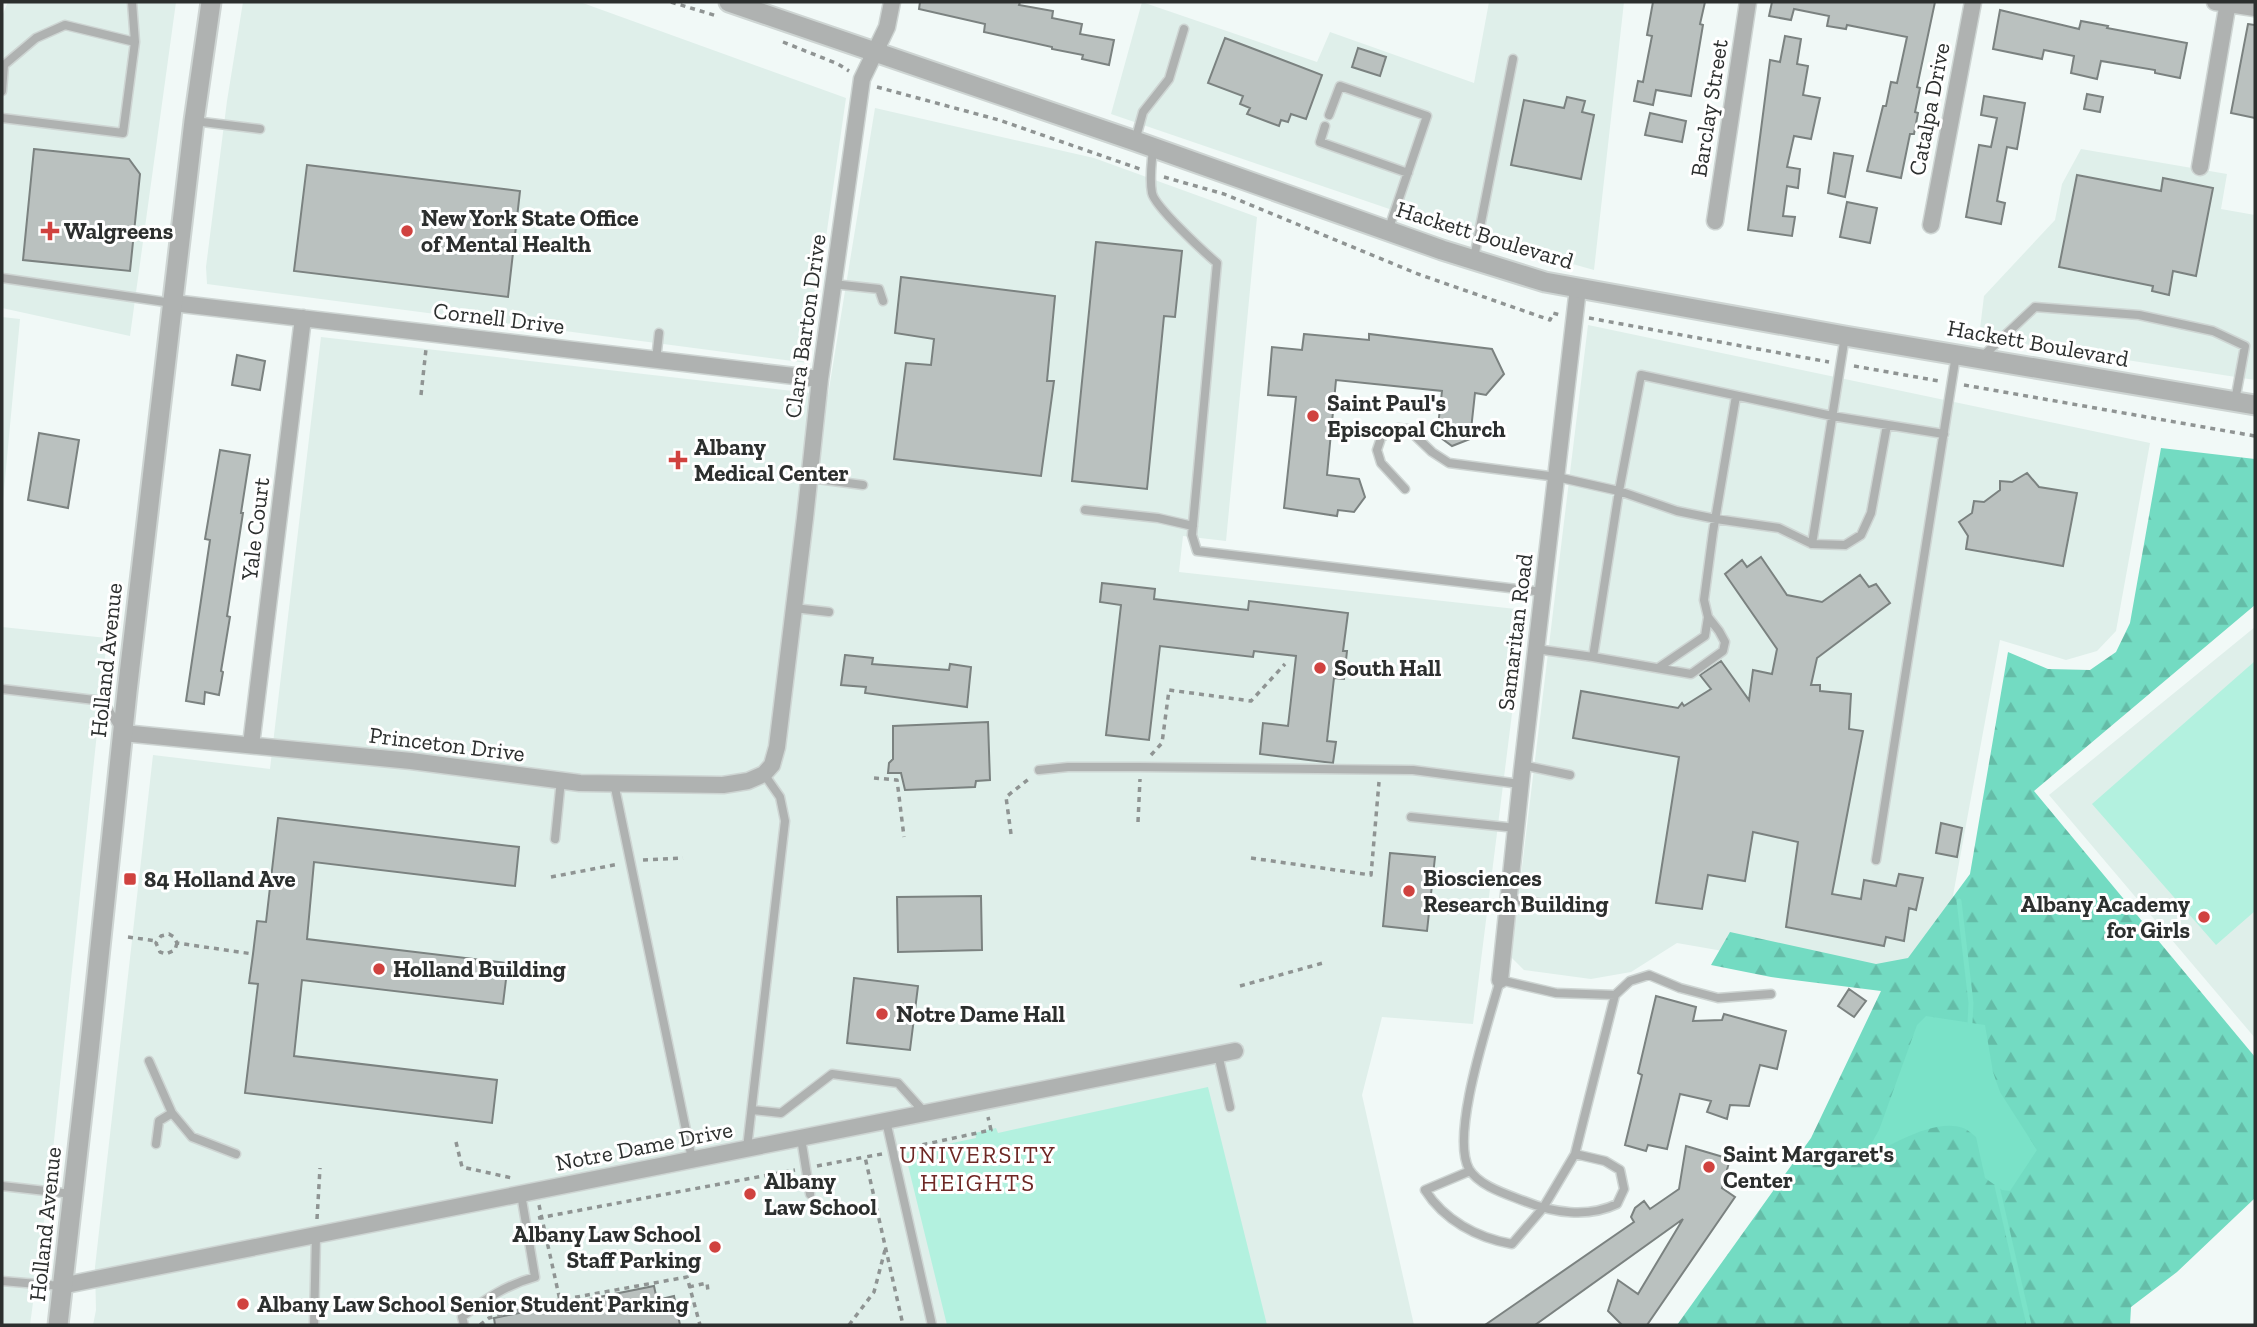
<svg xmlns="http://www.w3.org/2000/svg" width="2257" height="1327" viewBox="0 0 2257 1327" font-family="'Zilla Slab',serif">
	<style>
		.built { fill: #dfefea }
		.forest { fill: url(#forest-firs) }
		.pitch { fill: #b3f1df }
		.water { fill: #7ae2c8 }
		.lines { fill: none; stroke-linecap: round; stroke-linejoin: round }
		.stream { stroke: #7ae2c8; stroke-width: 5 }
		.building { fill: #bac1bf; stroke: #7b8280; stroke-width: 2 }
		.service-casing { stroke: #ced5d3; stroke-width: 11 }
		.minor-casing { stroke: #ced5d3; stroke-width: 19 }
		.tertiary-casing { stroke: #ced5d3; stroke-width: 23 }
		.path { stroke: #8f9493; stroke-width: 3.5; stroke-dasharray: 5 5; stroke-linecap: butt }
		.service { stroke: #afb2b1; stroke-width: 8 }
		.minor { stroke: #afb2b1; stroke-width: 16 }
		.tertiary { stroke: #afb2b1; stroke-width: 19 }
		.poi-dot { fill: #d0423f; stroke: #fff; stroke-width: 2.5 }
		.labels { text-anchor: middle; stroke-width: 6; stroke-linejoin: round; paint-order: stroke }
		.street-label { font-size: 23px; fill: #2c2f2e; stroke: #fff }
		.poi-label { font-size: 23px; font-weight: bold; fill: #2c2f2e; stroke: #fff; text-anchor: start }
		.neighbourhood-label { font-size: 24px; letter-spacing: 2px; fill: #6e2825; stroke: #fff }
	</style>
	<defs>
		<pattern id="forest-firs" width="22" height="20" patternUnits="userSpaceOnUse" patternTransform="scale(1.75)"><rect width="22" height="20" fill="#73dbc2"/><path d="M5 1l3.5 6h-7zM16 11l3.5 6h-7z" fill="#64bca7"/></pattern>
	</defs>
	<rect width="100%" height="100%" fill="#f1f9f7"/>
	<path class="built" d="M8,2H176L130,336L2,308V16Z
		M243,2H580L846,98L808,363L207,284L206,267L227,101Z
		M1142,2L1317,62L1330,32L1474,83L1489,2H1624L1594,270L1448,229L1111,114Z
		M875,108L1094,158L1257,217L1226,541L1183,536L1179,572L1525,610L1473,1024L1382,1017L1362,1095L1414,1325H93L96,1310L95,1267L153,755L270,769L321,337L828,395Z
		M2081,149L2227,174L2221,209L2255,215V380L1979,337L1984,296L2055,220L2062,184Z
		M2,317L20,319L2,511Z
		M1588,325L2150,443L2116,631L2097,651L2066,660L2000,640L1936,988L1677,943L1631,972L1591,979L1524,970L1511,957Z
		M2,627L107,638L51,1169L30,1325H2Z
		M2255,627V1038L2049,795Z"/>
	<path class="forest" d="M2161,448L2255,459V605L2034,791L2255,1057V1198L2177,1272L2131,1307L2130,1325H1677L1811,1138L1881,991L1771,977L1711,965L1730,932L1876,964L1908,958L1970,874L2008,652L2048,669L2090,670L2116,652L2130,623Z"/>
	<path class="pitch" d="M2255,661V911L2216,945L2092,804Z
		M1208,1087L1267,1325H947L905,1153L976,1138L975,1133L996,1128L998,1133Z"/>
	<path class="water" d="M1926,1016L1985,1025L1993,1072L2000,1092L2037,1150L2010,1191L2002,1190L1985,1178L1976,1137C1972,1134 1967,1129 1963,1128C1935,1117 1885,1147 1861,1162L1879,1130L1917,1025Z"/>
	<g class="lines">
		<path class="stream" d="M1959,901L1971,1003L1970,1023
			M1997,1186L2029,1325"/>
	</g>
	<path class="building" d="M920,2H1020L1019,5L1053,11L1052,18L1082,24L1080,34L1114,40L1109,65L1082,59L1083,55L1052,49V47L984,32L985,24L919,9Z
		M1653,2H1705L1700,24L1703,25L1691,96L1656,90L1653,105L1634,101L1638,81L1643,82L1652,36L1647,35Z
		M1772,2H1935L1917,87L1920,88L1915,112L1918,113L1914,134H1910L1901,178L1867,171L1883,106H1886L1891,82L1897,83L1907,37L1847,25L1846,29L1827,26L1829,16L1794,9L1791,20L1769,16Z
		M2000,10L2079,29L2081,21L2108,26L2107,28L2187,43L2180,78L2155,73V70L2101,61L2097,79L2071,73L2074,56L2044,50L2042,59L1993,49Z
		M2248,24L2255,25V118L2231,113Z
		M1785,36L1801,39L1797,64L1808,66L1803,95L1820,98L1811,139L1794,136L1787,167L1800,169L1798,188L1787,186L1783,216L1795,217L1792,236L1748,230L1770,60L1780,62Z
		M1225,38L1322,75L1306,119L1291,114L1288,122L1281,120L1279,126L1247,114L1250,108L1240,104L1243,96L1208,83Z
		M1358,48L1386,57L1380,76L1352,67Z
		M2087,94L2103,97L2100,112L2084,109Z
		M1984,96L2025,103L2017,149L2007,147L1997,201L2005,203L2001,224L1966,217L1979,145L1991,147L1997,118L1981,115Z
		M1567,97L1585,101L1582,112L1594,115L1581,179L1511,165L1524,100L1564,108Z
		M1650,113L1686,121L1682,142L1645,135Z
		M34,149L129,159L140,174L130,271L23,260Z
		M1834,153L1853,156L1845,197L1828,193Z
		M307,165L520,191L508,297L294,271Z
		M2077,175L2161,191L2163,178L2213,188L2196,276L2173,271L2169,295L2152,291L2153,286L2059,267Z
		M1847,202L1877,208L1870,243L1840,237Z
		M1096,242L1182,251L1175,317L1164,316L1147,489L1072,481Z
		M901,277L1055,296L1047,381H1054L1041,476L894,459L906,363L931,365L934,339L895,333Z
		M1304,334L1369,340V334L1492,349L1504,374L1486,395L1475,393L1470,439L1452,446L1437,435L1442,391L1336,380L1327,475L1359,479L1365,497L1354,512L1338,510L1337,516L1284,508L1296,397L1268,395L1272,347L1302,350Z
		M237,355L265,361L260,390L232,385Z
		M39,433L79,440L68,508L28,500Z
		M220,450L250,455L241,513H243L227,616L230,617L221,671L223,672L219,695L205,692L204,704L186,701L210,540L205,539Z
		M2027,473L2039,487L2077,493L2063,566L1966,549L1968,536L1959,522L1972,513L1974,501L1984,502L2000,490V481L2012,482Z
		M1761,557L1787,595L1822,602L1860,575L1869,587L1876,584L1890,603L1817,658L1811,685H1820V691L1851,694L1849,729L1863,731L1832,894L1861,899L1864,880L1896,886L1899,874L1923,878L1916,910L1909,908L1904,941L1886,937L1884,946L1786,927L1798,842L1753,832L1745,881L1708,875L1702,909L1656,903L1679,757L1573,738L1581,691L1678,708L1682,703L1684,706L1711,689L1700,675L1721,661L1749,700L1753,670L1772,674L1777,649L1725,574L1742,560L1747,567Z
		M1102,583L1155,589L1154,599L1248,610L1249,601L1348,613L1343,651H1347L1344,679L1334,678L1327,741L1336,742L1333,763L1260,754L1263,723L1288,726L1296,656L1254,651L1253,657L1160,646L1149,740L1106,735L1121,605L1100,602Z
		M845,655L873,658L872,664L949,670L950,664L971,667L967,707L865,693L866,687L841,685Z
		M988,722L990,780L976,781L975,787L905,790L901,773H888L889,763L893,759V726Z
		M278,818L519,847L515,886L314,862L307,939L508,963L503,1004L302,980L294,1056L497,1080L492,1123L245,1093L258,984L249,983L253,954L257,921L266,922Z
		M1941,823L1962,828L1957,857L1936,853Z
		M1390,853L1435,857L1427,931L1383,926Z
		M981,896L982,950L898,952L897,897Z
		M854,978L918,986L910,1050L847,1043Z
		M1849,989L1866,1001L1854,1017L1838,1006Z
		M1656,996L1696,1007L1693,1021L1722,1020L1724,1014L1786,1031L1777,1069L1760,1065L1749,1106L1730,1105L1727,1119L1707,1112L1711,1101L1680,1094L1667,1149L1648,1145L1646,1151L1625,1145L1642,1075L1638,1073Z
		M1686,1146L1730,1159L1722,1188L1735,1197L1647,1325H1622L1608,1311L1618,1280L1638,1294L1683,1219L1535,1325H1485L1634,1222L1631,1217L1635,1208L1644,1201L1650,1209L1679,1189Z
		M654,1286L657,1300L674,1296L680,1325H495L494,1318Z"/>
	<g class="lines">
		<defs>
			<path id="service" d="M132,2L135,42
				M2,91L4,65L36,38L65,25L135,42L123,133L2,118
				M1329,115L1340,86L1427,116L1388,231
				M194,121L260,129
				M1325,126L1320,142L1408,173
				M1135,141L1143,112L1169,79L1184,29
				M1153,148C1152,162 1149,178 1152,193C1155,207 1204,252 1217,263L1192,535L1197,551L1543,592
				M1474,258L1513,59
				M2,278L172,303
				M833,284L879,289L883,301
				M1983,356L2035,307L2139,315L2213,331L2245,346L2235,401
				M656,360L659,333
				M810,478L863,485
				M1405,489L1381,463L1377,450L1381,438L1388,432L1398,428L1408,429L1432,452L1449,463L1557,477L1619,491L1677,511L1716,519L1779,528L1812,544L1845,545L1861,535L1871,513L1887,425
				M1085,510L1158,518L1193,526
				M1812,544L1845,336
				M794,608L829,612
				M1536,649L1593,657L1619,491L1641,375L1832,416L1944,434
				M1593,657L1691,674L1723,651L1725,642L1719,631L1708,617L1704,600L1713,532L1736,396
				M1658,668L1705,636L1708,617
				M2,689L103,701L119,727
				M1522,765L1570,775
				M1039,770L1068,767H1140L1413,770L1520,784
				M614,783L692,1159
				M1411,817L1516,828
				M555,839L561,780
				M1876,860L1956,355
				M1508,899L1545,904
				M1615,995L1630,981L1649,975L1680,988L1718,998L1771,994
				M1218,1054L1230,1107
				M149,1061L172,1113L192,1137L236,1154
				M753,1110L781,1113L832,1074L898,1083L925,1113
				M886,1121L932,1325
				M801,1138L810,1194
				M156,1144L159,1121L172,1113
				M747,1148L785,821L780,797L764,774
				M1470,1171L1425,1190C1444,1220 1477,1238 1512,1244L1543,1208L1575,1154L1615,995L1556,993L1500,980C1489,1021 1450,1134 1469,1169C1479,1186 1506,1194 1524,1201C1553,1213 1588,1218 1617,1204L1624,1189L1620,1170L1605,1161L1575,1154
				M2,1186L72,1194
				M2,1281L61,1286
				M314,1325L316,1235
				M464,1325L462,1317C485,1299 506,1285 535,1277L521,1194"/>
			<path id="minor" d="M2215,2L2255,8
				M2200,167L2228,2
				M1715,221L1748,2
				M1931,225L1973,2
				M173,303L820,379
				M123,733L411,761L580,783L723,785L748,781L764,774L772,765L777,747L805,518L820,379L862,79L887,27L892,2
				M251,745L303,318
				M1500,980L1522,771L1578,288
				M61,1286L1235,1051"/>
			<path id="tertiary" d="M729,2L1135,141L1442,250L1545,282L1845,336L2255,405
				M58,1325L89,1052L127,692L194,121L211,2"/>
		</defs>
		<use href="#service" class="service-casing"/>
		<use href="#minor" class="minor-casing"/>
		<use href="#tertiary" class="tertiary-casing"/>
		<path class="path" d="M671,2L717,16
			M783,42L838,64L849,71
			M877,87L999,120L1140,169
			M1164,177L1224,194L1418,274L1550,320L1553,313L1560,315
			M1589,318L1829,362
			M1854,366L1939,381
			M1964,385L2255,436
			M421,395L426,349
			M1151,755L1162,743L1169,690L1251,701L1285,664
			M874,778L897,780L904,837
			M1138,822L1140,779
			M1011,834L1006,797L1030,778
			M1251,858L1371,875L1379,782
			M643,860L683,858
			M551,877L619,864
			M128,937L157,941
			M177,943L175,950L166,954L160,952L156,943L161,936L169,934L174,937L177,943L253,954
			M1240,986L1323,963
			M456,1142L462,1167L512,1178
			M903,1149L991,1130L988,1117
			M882,1154L865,1157L903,1325
			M817,1166L865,1157
			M539,1205L561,1305
			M538,1218L795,1170
			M317,1219L320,1168
			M689,1287L707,1283L708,1291
			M480,1325L489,1318L560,1300L687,1277L700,1325
			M849,1325L874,1292L885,1250"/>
		<use href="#service" class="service"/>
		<use href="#minor" class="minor"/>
		<use href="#tertiary" class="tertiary"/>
	</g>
	<g class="poi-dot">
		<path d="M46.5 220.5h7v7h7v7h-7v7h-7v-7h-7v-7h7z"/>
		<circle cx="407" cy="231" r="7"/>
		<circle cx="1313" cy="416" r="7"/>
		<path d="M674.5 449.5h7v7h7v7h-7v7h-7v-7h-7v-7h7z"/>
		<circle cx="1320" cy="668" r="7"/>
		<rect x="123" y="872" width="14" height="14" rx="3.5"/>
		<circle cx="1409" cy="891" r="7"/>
		<circle cx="2204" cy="917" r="7"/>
		<circle cx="379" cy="969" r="7"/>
		<circle cx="882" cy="1014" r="7"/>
		<circle cx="1709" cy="1167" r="7"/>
		<circle cx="750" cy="1194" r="7"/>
		<circle cx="715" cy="1247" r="7"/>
		<circle cx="243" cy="1304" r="7"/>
	</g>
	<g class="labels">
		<g class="street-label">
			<text transform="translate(1709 108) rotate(-81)" y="8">Barclay Street</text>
			<text transform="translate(1929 109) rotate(-79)" y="8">Catalpa Drive</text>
			<text transform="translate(1485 235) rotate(17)" y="8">Hackett Boulevard</text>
			<text transform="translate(499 318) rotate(7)" y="8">Cornell Drive</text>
			<text transform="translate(805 326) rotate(-82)" y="8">Clara Barton Drive</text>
			<text transform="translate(2038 343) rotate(10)" y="8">Hackett Boulevard</text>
			<text transform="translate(255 529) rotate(-83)" y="8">Yale Court</text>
			<text transform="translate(1515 632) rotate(-83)" y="8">Samaritan Road</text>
			<text transform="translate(106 660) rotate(-84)" y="8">Holland Avenue</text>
			<text transform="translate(447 744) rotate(7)" y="8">Princeton Drive</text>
			<text transform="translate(644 1146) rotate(-11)" y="8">Notre Dame Drive</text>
			<text transform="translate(45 1224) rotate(-84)" y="8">Holland Avenue</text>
		</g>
		<g class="poi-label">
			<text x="421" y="226">New York State Office<tspan x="421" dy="26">of Mental Health</tspan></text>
			<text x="64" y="239">Walgreens</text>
			<text x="1327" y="411">Saint Paul's<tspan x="1327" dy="26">Episcopal Church</tspan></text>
			<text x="694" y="455">Albany<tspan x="694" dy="26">Medical Center</tspan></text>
			<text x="1334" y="676">South Hall</text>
			<text x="1423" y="886">Biosciences<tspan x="1423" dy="26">Research Building</tspan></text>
			<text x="144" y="887">84 Holland Ave</text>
			<text x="2190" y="912" text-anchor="end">Albany Academy<tspan x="2190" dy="26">for Girls</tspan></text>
			<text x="393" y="977">Holland Building</text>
			<text x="896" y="1022">Notre Dame Hall</text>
			<text x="1723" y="1162">Saint Margaret's<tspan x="1723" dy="26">Center</tspan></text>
			<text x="764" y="1189">Albany<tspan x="764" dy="26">Law School</tspan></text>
			<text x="701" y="1242" text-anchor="end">Albany Law School<tspan x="701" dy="26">Staff Parking</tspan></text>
			<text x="257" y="1312">Albany Law School Senior Student Parking</text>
		</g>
		<g class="neighbourhood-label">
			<text x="978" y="1163">UNIVERSITY<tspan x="978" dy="28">HEIGHTS</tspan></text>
		</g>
	</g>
	<rect width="2257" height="1327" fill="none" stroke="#2c2f2e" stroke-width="7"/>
</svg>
